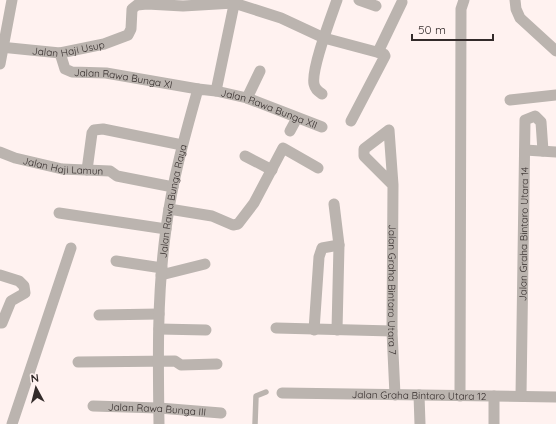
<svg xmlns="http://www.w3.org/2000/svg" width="556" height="424" viewBox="0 0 556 424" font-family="Quicksand,sans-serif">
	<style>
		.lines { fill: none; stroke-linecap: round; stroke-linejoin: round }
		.service { stroke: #bbb4af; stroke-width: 5.5 }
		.minor { stroke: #bbb4af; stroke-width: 11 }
		.labels { text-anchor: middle; stroke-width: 4; stroke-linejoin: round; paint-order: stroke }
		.street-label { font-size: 10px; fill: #332b2a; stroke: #fff2f0 }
	</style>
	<rect width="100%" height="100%" fill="#fff2f0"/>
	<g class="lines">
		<path class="service" d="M255,424L256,396L266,392"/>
		<g class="minor">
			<path d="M359,0L376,6"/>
			<path d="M515,0L516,9L520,18L556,51"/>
			<path id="s1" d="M0,47L60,53L104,44L128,35L131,29L132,9L137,5L147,4L183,6L234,3L281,18L324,38L384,54L385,56L351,121"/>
			<path d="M378,52L402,2"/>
			<path id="s2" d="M60,53L65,69L72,72L106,73L198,89"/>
			<path d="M0,64L12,0"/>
			<path id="s3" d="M216,91L247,98L322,127"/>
			<path d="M322,94C318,91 315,89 314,84C311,69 331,17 337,0"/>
			<path d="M247,98L260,71"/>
			<path d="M510,100L556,95"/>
			<path d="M290,131L297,118"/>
			<path d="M525,150L556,152"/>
			<path id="s4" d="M0,152L15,158L62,169L110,171L117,176L173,187"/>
			<path d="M245,156L272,170"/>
			<path d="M87,170L92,133L94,130L103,129L182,145"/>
			<path id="s5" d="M393,185L364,156V149L389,130L393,185L392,331L395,395"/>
			<path d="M334,204L339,245L337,330"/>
			<path d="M169,209L212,216L233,225L238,224L254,203L283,148L318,168"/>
			<path d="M59,213L166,229"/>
			<path d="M116,261L162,268"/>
			<path d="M0,275L19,281L24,286L25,293L11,301L2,323H0"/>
			<path d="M161,275L205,264"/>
			<path d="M99,315L159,314"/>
			<path d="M276,328L392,331"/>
			<path d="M159,329L206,330"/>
			<path d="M314,330L319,257L322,248L339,245"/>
			<path d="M78,362L175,361L181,365L217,364"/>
			<path id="s6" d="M282,393L556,397"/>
			<path d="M419,395L420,424"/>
			<path d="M460,396L461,9L464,0"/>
			<path id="s7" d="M521,396L525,120L535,116L541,122L543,151"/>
			<path id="s8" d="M93,406L159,408L221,413"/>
			<path d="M12,424L71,248"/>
			<path id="s9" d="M159,424C158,359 157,293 166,229C172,181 185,135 198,89L216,91L235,0"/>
			<path d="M494,424V396"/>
		</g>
	</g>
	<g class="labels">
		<g class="street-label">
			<text dy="4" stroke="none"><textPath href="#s1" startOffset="69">Jalan Haji Usup</textPath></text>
			<text dy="4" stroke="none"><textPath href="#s2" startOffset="76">Jalan Rawa Bunga XI</textPath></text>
			<text dy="4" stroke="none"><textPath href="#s3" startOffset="56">Jalan Rawa Bunga XII</textPath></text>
			<text dy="4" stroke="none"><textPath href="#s4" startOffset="65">Jalan Haji Lamun</textPath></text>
			<text dy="4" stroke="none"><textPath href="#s9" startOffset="224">Jalan Rawa Bunga Raya</textPath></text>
			<text dy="4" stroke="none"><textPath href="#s7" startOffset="162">Jalan Graha Bintaro Utara 14</textPath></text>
			<text dy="4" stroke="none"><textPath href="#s5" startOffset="239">Jalan Graha Bintaro Utara 7</textPath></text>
			<text dy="4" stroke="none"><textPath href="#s6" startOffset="137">Jalan Graha Bintaro Utara 12</textPath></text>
			<text dy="4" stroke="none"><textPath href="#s8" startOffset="64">Jalan Rawa Bunga III</textPath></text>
		</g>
	</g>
	<g transform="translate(36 388) rotate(353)" stroke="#fff2f0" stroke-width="3" paint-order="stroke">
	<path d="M0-3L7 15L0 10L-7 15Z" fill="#332b2a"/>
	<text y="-6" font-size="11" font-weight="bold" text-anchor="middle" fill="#332b2a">N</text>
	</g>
	<path d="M412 34v6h81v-6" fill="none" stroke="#332b2a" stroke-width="2"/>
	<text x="418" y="34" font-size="12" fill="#332b2a" stroke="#fff2f0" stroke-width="3" paint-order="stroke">50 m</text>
</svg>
